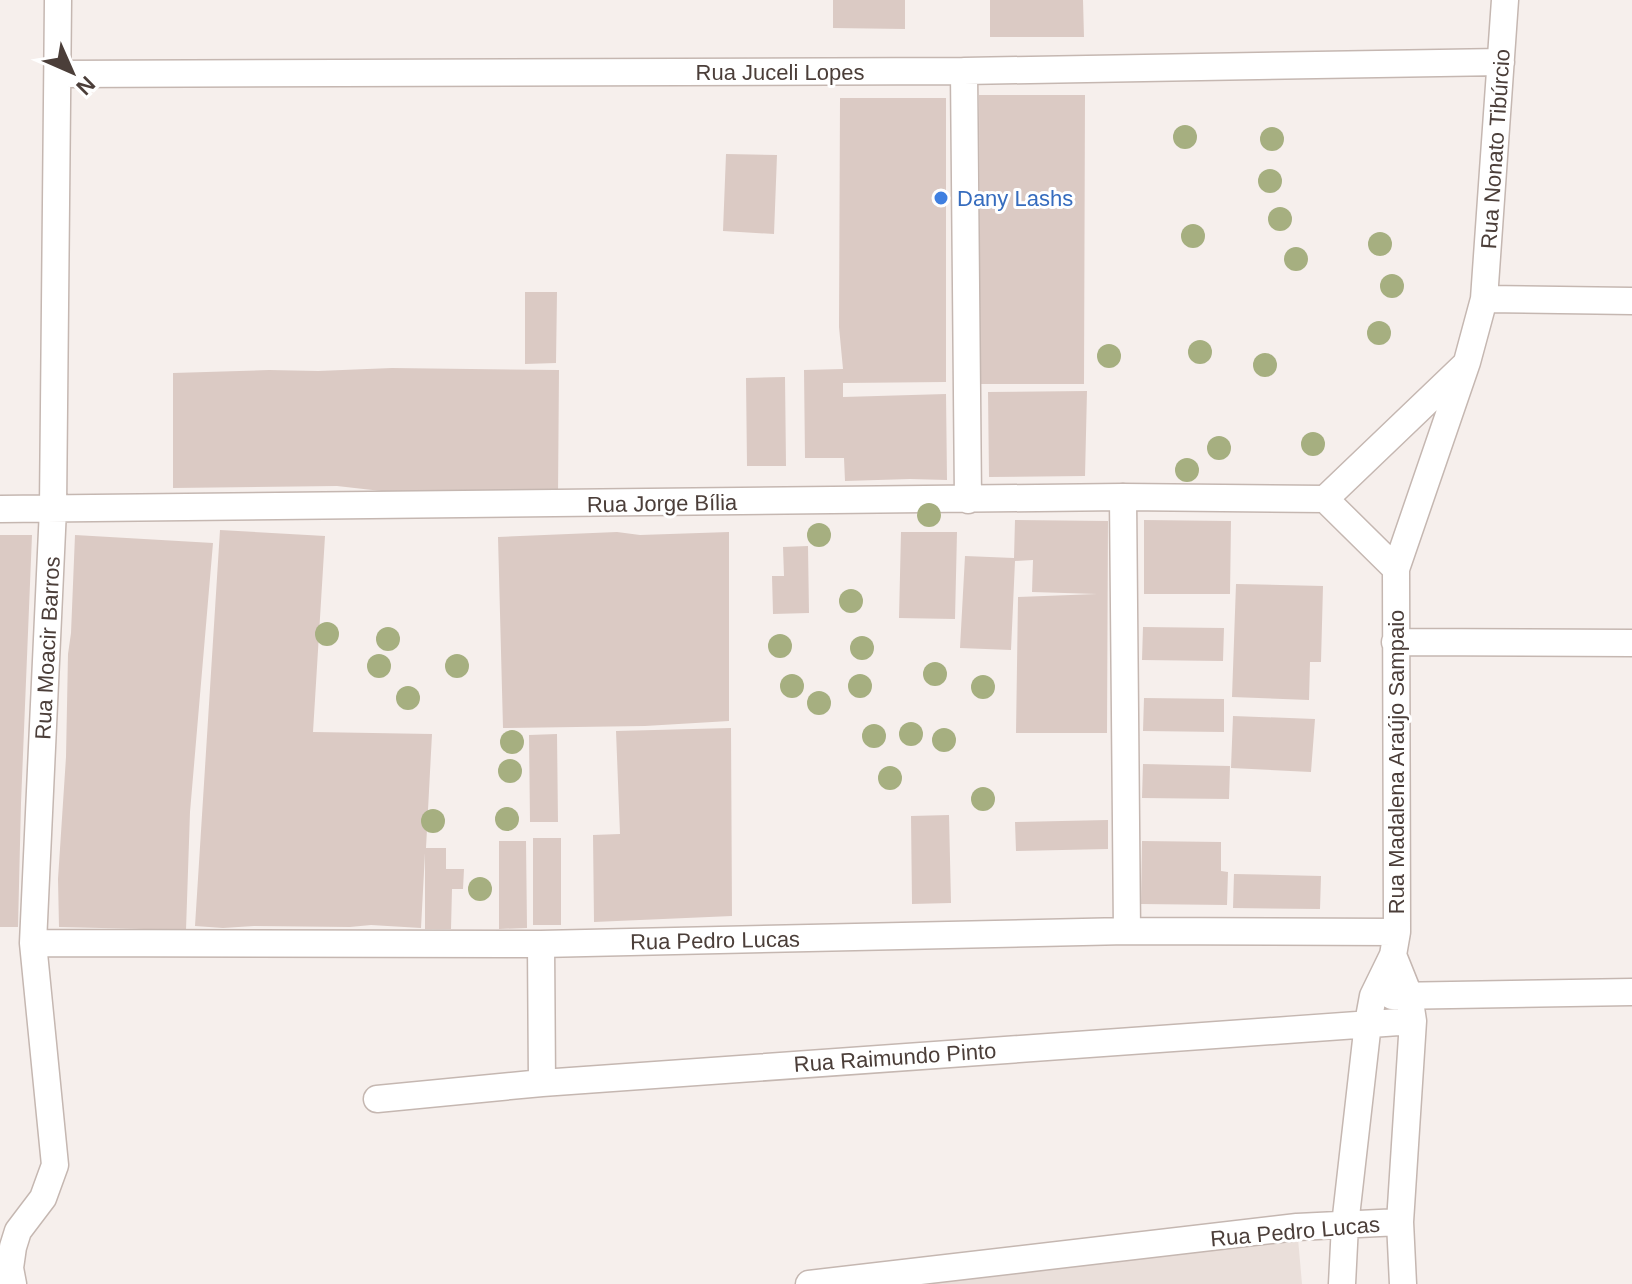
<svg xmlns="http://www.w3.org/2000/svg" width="1632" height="1284" viewBox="0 0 1632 1284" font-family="Arial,sans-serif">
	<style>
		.residential { fill: #eadfda }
		.building { fill: #dbcac4 }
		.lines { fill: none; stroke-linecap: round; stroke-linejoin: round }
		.street-casing { stroke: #c5b7b1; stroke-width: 29 }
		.street { stroke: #fff; stroke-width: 26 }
		.tree { fill: #a6af80 }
		.shop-dot { fill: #3f7fe0; stroke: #fff; stroke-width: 3 }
		.labels { text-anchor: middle; stroke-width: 6; stroke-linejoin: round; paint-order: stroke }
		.street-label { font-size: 22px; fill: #4b3e39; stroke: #fff }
		.shop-label { font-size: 22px; fill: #366cbe; stroke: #fff; text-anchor: start }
	</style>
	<rect width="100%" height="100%" fill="#f6efec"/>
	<path class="residential" d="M1297,1227L1302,1284H809Z"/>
	<path class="building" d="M833,0H905V29L833,28Z
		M990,0H1083L1084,37H990Z
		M979,95H1085L1084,384H980Z
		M840,98H946V382L843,383V397L946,394L947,480L910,479L845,481L844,458H805L804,370L843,369L839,327Z
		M726,154L777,155L774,234L723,231Z
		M525,292H557L556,363L525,364Z
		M392,368L559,370L558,494L390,492L337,486L173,488V373L269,370L318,371Z
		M785,377L786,466H747L746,378Z
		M1087,391L1085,476L989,477L988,392Z
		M1015,520L1108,521L1107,733H1016L1018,597L1097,594L1032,592L1033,560L1015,561L1011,650L960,648L965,556L1014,558Z
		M1144,520L1231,521L1230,594H1144Z
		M220,530L325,536L313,732L432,734L426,848H446V869H464L463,889H452L451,929H425V853L421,928L371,925L350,927L254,926L223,928L195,926Z
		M617,532L640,535L729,532V721L645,726L503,728L498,537Z
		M901,532H957L955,619L899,618Z
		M0,535H32L21,803L18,927H0Z
		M75,535L213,543L190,812L186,930L59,927L58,879L66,757L68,654L71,633Z
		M808,546L809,613L773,614L772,576H784L783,547Z
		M1236,584L1323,586L1321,662H1310L1309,700L1232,697Z
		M1143,627L1224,628L1223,661L1142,660Z
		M1144,698L1224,699V732L1143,731Z
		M1233,716L1315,719L1311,772L1231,768Z
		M731,728L732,916L594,922L593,835L620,834L616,731Z
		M557,734L558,822H530L529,735Z
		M1143,764L1230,766L1229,799L1142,798Z
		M949,815L951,903L912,904L911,816Z
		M1108,820V849L1016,851L1015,822Z
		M533,838H561V925H533Z
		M499,841H526L527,928L499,929Z
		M1142,841L1221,842V871L1228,872L1227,905L1141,904Z
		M1234,874L1321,876L1320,909L1233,908Z"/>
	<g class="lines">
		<defs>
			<path id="street" d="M964,71L968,500
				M59,74L964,71L1501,62
				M1484,299L1632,301
				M1123,497L1127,931
				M0,509L1123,497L1325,499
				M1396,569L1325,499L1465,365
				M1395,642L1632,643
				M33,943L541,944L1127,931L1397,932
				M541,944L542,1083
				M1393,955L1409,995L1413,1021L1400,1222L1403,1284
				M1392,996L1632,992
				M377,1099L542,1083L1413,1021
				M13,1284L10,1268L13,1247L18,1231L43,1198L55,1165L33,943L53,509L58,0
				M809,1284L1297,1227L1400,1222
				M1342,1284L1345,1225L1368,1023L1373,996L1393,955L1397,932L1396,569L1467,362L1484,299L1505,0"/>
		</defs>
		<use href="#street" class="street-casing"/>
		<use href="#street" class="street"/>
	</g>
	<g class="tree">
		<circle cx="1185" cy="137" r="12"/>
		<circle cx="1272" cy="139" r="12"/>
		<circle cx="1270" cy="181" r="12"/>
		<circle cx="1280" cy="219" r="12"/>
		<circle cx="1193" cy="236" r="12"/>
		<circle cx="1380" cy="244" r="12"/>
		<circle cx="1296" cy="259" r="12"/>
		<circle cx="1392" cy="286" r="12"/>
		<circle cx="1379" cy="333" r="12"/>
		<circle cx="1200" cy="352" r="12"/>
		<circle cx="1109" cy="356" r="12"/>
		<circle cx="1265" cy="365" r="12"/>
		<circle cx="1313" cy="444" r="12"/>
		<circle cx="1219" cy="448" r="12"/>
		<circle cx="1187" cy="470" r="12"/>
		<circle cx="929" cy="515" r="12"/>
		<circle cx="819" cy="535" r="12"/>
		<circle cx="851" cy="601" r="12"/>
		<circle cx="327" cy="634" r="12"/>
		<circle cx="388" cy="639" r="12"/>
		<circle cx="780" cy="646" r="12"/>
		<circle cx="862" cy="648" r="12"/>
		<circle cx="379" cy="666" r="12"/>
		<circle cx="457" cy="666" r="12"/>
		<circle cx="935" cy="674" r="12"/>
		<circle cx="792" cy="686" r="12"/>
		<circle cx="860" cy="686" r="12"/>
		<circle cx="983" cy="687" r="12"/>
		<circle cx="408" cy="698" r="12"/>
		<circle cx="819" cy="703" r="12"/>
		<circle cx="911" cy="734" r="12"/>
		<circle cx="874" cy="736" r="12"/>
		<circle cx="944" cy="740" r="12"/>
		<circle cx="512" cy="742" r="12"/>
		<circle cx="510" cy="771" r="12"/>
		<circle cx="890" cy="778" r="12"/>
		<circle cx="983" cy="799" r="12"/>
		<circle cx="507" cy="819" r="12"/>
		<circle cx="433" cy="821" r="12"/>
		<circle cx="480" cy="889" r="12"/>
	</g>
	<circle class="shop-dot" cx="941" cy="198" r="8"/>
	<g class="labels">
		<g class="street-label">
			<text x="780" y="80">Rua Juceli Lopes</text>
			<text transform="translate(1495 149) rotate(-86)" y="8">Rua Nonato Tibúrcio</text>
			<text transform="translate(662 503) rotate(-1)" y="8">Rua Jorge Bília</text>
			<text transform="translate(47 648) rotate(-87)" y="8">Rua Moacir Barros</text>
			<text transform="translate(1396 762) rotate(-90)" y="8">Rua Madalena Araújo Sampaio</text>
			<text transform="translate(715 940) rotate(-1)" y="8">Rua Pedro Lucas</text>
			<text transform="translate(895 1057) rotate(-4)" y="8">Rua Raimundo Pinto</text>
			<text transform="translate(1295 1231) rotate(-5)" y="8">Rua Pedro Lucas</text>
		</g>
		<g class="shop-label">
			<text x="957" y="206">Dany Lashs</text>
		</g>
	</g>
	<g transform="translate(72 72) rotate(135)" stroke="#ffffff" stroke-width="6" paint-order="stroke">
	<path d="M0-6L14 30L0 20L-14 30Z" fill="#4b3e39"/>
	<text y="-12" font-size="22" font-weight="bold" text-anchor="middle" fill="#4b3e39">N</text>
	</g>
</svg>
